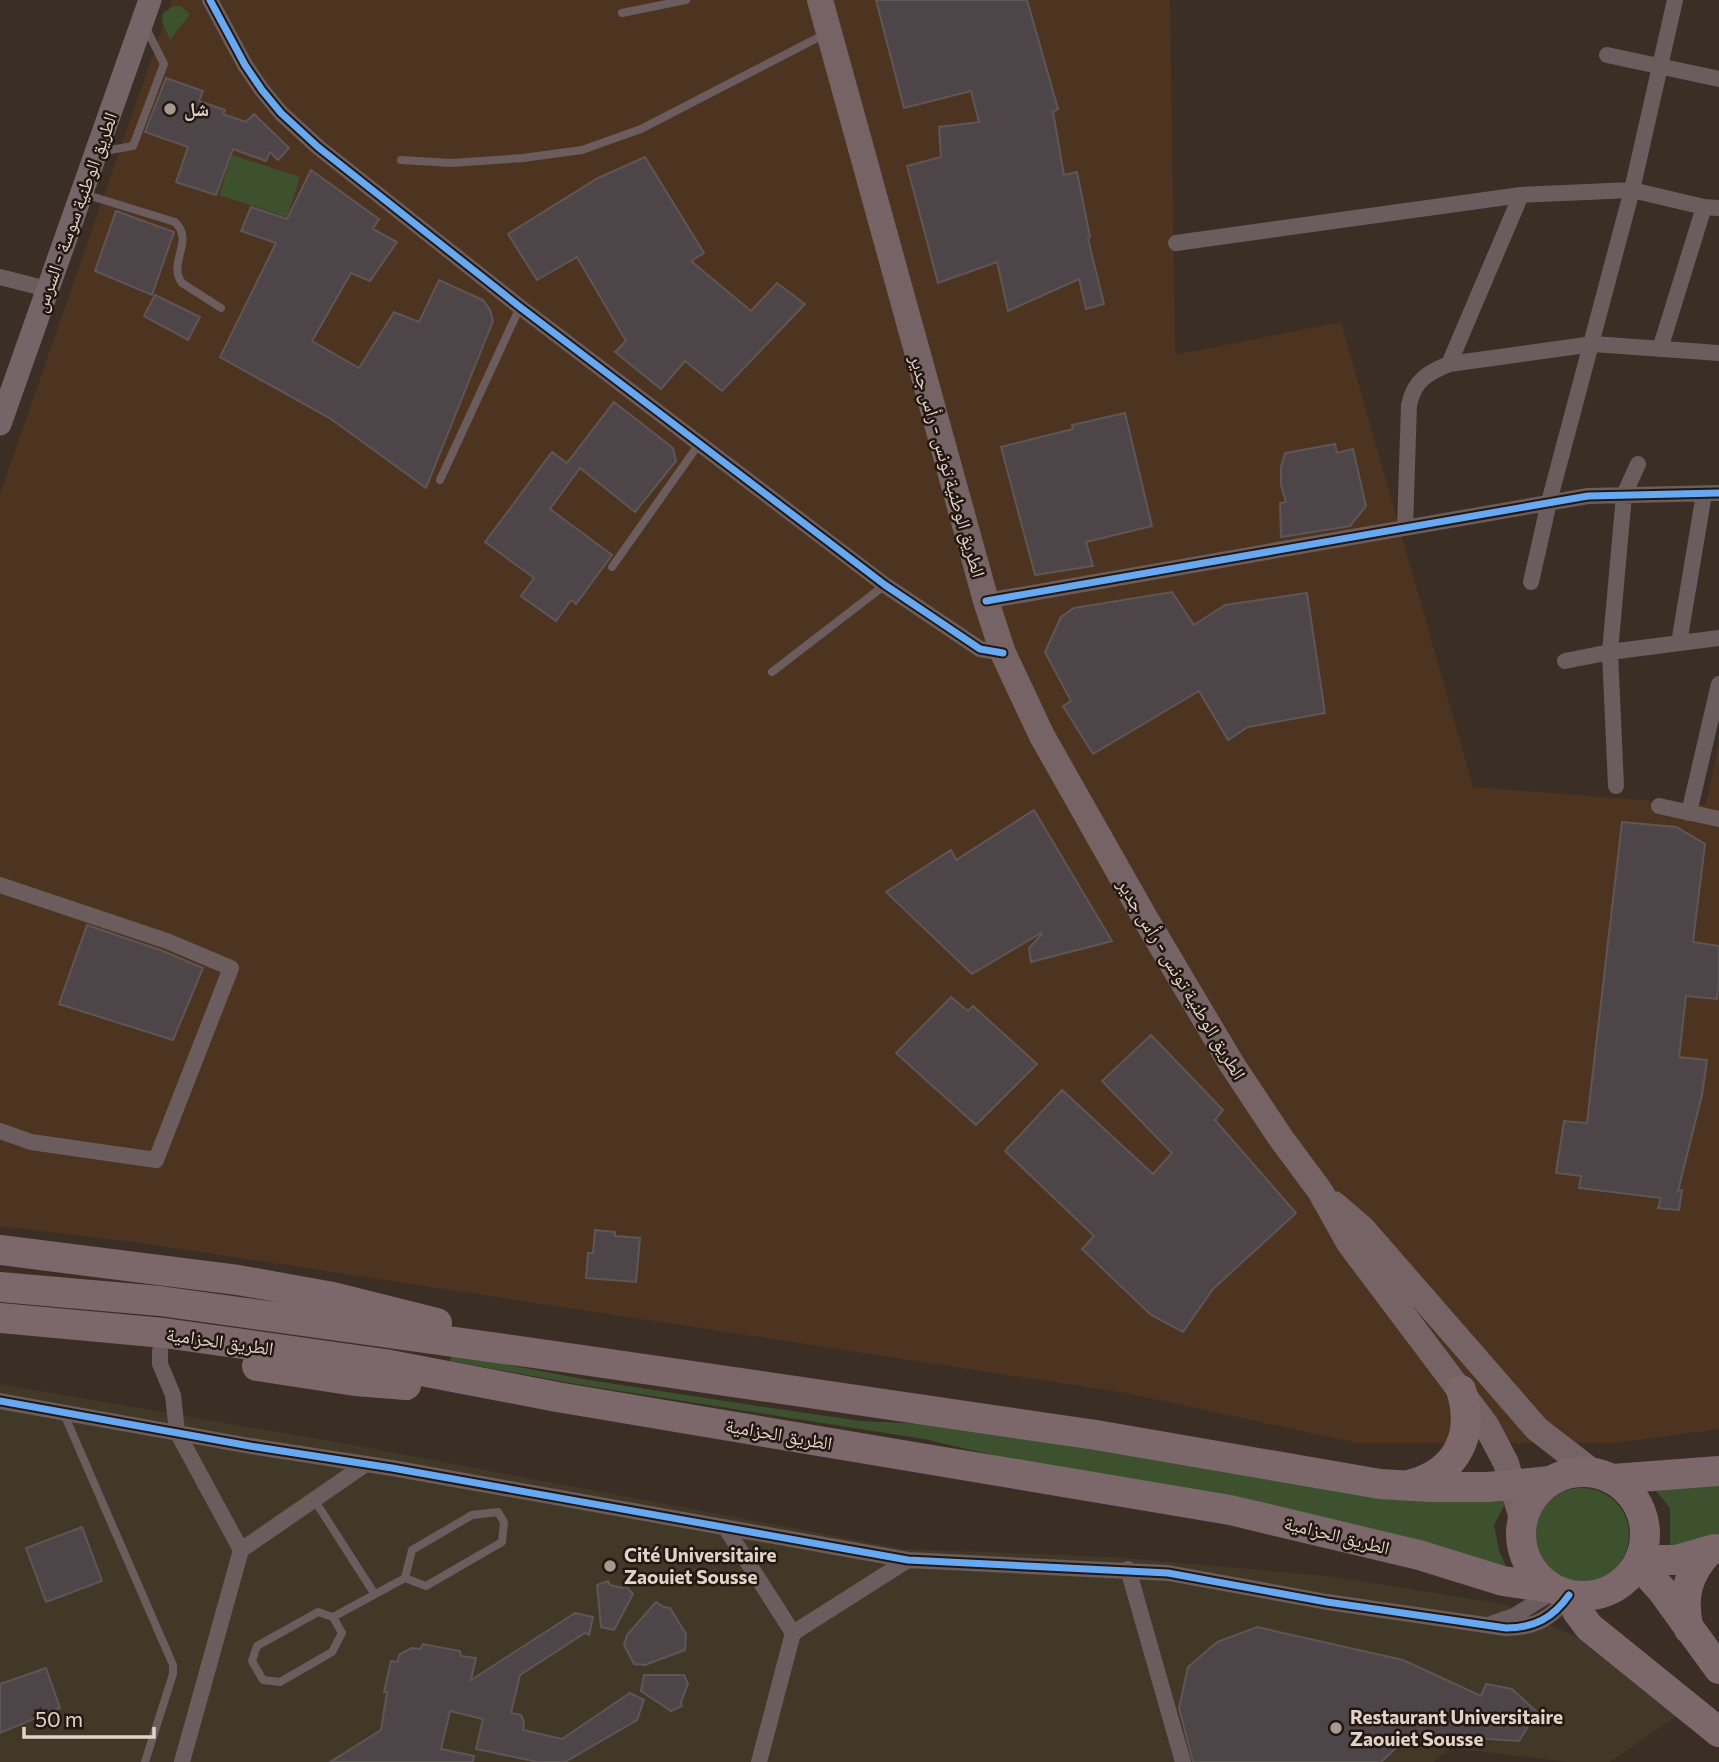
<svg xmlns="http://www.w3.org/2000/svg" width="1719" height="1762" viewBox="0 0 1719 1762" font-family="Commissioner,'Noto Naskh Arabic',sans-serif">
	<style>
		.built { fill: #4d3420 }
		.education { fill: #413828 }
		.green { fill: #3e512f }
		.building { fill: #4e4549; stroke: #5e5656; stroke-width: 2 }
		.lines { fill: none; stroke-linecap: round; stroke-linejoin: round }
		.lane { stroke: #6b5c5e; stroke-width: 8 }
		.street { stroke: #6b5c5e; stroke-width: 16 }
		.secondary { stroke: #766568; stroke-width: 23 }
		.primary { stroke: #756365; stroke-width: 26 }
		.highway { stroke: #7c686b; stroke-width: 30 }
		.cycleway-casing { stroke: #221811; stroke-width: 11 }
		.cycleway { stroke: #66a8f1; stroke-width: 7 }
		.poi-dot { fill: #a79990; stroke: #221811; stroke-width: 2.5 }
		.labels { text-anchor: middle; stroke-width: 5; stroke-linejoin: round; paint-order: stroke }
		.poi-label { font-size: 19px; font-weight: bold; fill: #e1d3c9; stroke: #221811; text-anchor: start }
		.street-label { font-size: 19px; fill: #e1d3c9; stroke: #221811 }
	</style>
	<rect width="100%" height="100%" fill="#3b2e25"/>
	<path class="built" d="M172,0H1170L1175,355L1341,322L1473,787L1706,805L1719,742V1429L1615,1443H1358L1126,1393L142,1243L0,1226V494Z"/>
	<path class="education" d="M0,1384L348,1444L904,1549L1114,1557L1327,1576L1505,1604L1620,1657L1681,1713L1610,1762H1569L1451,1748L1434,1762H0Z"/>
	<path class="green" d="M174,6H180L190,14L170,40L162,21L163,13Z
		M232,155L300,177L287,217L219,195Z
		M452,1354L583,1379L751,1405L861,1421L926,1424L1508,1498L1494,1525L1499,1551L1511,1577L924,1439L576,1384L450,1361Z
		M1719,1481V1539L1670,1552V1508L1652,1486Z
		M1535 1535a47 47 0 1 1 94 0a47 47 0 1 1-94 0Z"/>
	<path class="building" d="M876,0H1027L1058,109L1053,112L1064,175L1077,172L1090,237L1088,239L1104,304L1086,309L1079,279L1008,311L997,262L938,283L907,166L941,157L939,127L979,122L971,91L904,108Z
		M166,78L203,91L199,101L225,110L223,114L246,122L254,114L289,148L278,160L270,152L266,161L233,149L216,195L176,182L188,147L145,132Z
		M645,157L704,253L691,261L751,311L777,283L805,304L722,391L685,361L661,389L615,352L626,341L577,257L537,280L508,234L598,178Z
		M311,170L379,219L373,229L397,242L370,281L351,273L312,341L359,368L394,312L419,322L439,280L483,300L490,310L493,321L426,488L331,419L220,357L276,243L241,231L251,207L287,219Z
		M116,211L174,232L152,295L95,271Z
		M155,295L200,317L188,340L144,316Z
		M614,402L673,448L676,461L635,512L580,468L550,509L612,555L576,604L571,600L556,621L521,596L534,578L485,542L552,452L567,463Z
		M1125,413L1152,526L1086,542L1093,566L1035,575L1001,447L1073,429L1072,425Z
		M1335,444L1337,453L1353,449L1366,506L1350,526L1281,537L1280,503L1286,502L1281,485V467L1285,453Z
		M1172,592L1194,625L1225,605L1307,593L1325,713L1248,727L1228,740L1199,691L1093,754L1063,706L1071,701L1045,652L1061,617L1074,608Z
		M1034,810L1112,941L1031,962L1029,948L1042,934L1041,933L972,974L886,892L951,850L956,860Z
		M1622,822L1676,827L1705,844L1693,942L1719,946V981L1717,999L1686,996L1679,1057L1707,1060L1702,1095L1678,1191L1682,1190L1679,1210L1658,1208L1661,1198L1579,1188L1581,1176L1556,1173L1564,1121L1587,1123Z
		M87,925L163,951L203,968L173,1040L59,1004Z
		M951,997L968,1011L973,1006L1037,1064L976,1125L896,1053Z
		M1151,1035L1223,1110L1215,1120L1296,1213L1213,1289L1183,1332L1151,1315L1082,1249L1094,1236L1005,1151L1062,1090L1153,1174L1172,1153L1102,1081Z
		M595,1230L615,1232V1236L640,1238L636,1282L586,1278L588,1253H593Z
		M82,1527L102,1581L46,1602L26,1548Z
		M608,1581L610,1585L623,1588L626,1586L633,1594L614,1630L601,1627L597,1585Z
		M656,1602L664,1607L670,1608L686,1634L685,1650L645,1665L634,1664L624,1645L627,1635Z
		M575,1613L593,1617L589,1635L585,1633L520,1675L511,1713L521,1715L524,1722L523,1730L562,1739L630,1693L644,1700L637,1720L565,1762H538L476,1749L483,1719L450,1711L441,1749L474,1756L473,1762H330L381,1730L387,1692H384L391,1661L397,1662L400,1654L412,1648L420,1649L423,1644L460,1651L461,1656L476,1658L471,1680Z
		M1257,1627L1403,1660L1481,1696L1486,1684L1512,1689L1537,1712L1519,1741L1411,1734L1381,1762H1193L1179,1708L1188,1667L1217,1642Z
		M46,1668L60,1708L0,1733V1684Z
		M644,1675H684L688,1684L681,1702L682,1706L671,1711L641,1691Z"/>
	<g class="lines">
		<path class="lane" d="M622,13L686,0
			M99,152L133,146L164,64L146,28
			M401,160L451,163L523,158L582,150L641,129L825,34
			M84,194L175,222C195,241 167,263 182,283L221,308
			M440,480L520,307
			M612,567L699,444
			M772,672L885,585
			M64,1414L173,1665V1674L145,1762
			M315,1501L374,1593
			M318,1612L333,1617L342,1633L332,1652L280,1682L263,1680L252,1661L257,1646Z
			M333,1617L405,1578L412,1550L472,1515L498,1512L504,1522L502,1542L426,1586L405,1578"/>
		<path class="street" d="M210,0L245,65L262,90L281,113L318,147L520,307L885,585L980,649L1003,653
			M1607,55L1719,79
			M1176,243L1521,195L1632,190L1704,207L1719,208
			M0,277L47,289
			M1660,349L1704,207
			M1449,364L1521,195
			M1405,528L1409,405C1414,381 1427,373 1449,364L1593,344L1719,353
			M1531,582L1549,502L1632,190L1675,0
			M986,601L1588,496L1719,493
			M1679,643L1704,494
			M1565,661L1610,652L1719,638
			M1616,786L1610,652L1624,495L1638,464
			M1659,806L1719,819
			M1689,813L1719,684
			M0,885L167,941L231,968L156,1160L31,1142L0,1131
			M160,1351V1364L173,1395L177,1432L241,1550
			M0,1401L250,1446L392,1468L908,1560L1168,1573L1327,1602L1506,1628C1534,1628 1553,1618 1569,1595
			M725,1527L793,1633
			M1128,1569L1183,1762
			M1493,1623L1514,1616L1556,1590
			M182,1762L241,1550L366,1464
			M759,1762L793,1633L908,1560"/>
		<path class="secondary" d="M0,424L150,0"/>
		<path class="primary" d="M820,0L986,601L1003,653L1042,736L1145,918L1231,1063L1280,1137L1320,1191L1349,1243L1486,1425L1506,1463L1522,1519
			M1334,1204L1362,1228L1537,1429L1594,1473"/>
		<path class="highway" d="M0,1250L238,1280L333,1297L437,1323
			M0,1287L160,1301L562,1357L1096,1435L1380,1484L1430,1487H1488L1550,1481
			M0,1318L164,1333L385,1364L557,1397L1230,1510L1419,1555L1503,1581L1551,1588
			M257,1366L355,1381L406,1385
			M1521 1534a62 62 0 1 1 124 0a62 62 0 1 1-124 0Z
			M1613,1479L1719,1471
			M1412,1484C1458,1471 1475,1434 1461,1390
			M1640,1560H1676L1715,1549
			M1638,1564L1661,1589L1719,1669
			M1573,1596L1577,1611L1589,1627L1719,1732
			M1689,1629C1681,1598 1687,1574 1709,1551"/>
		<defs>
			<path id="cycleway" d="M210,0L245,65L262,90L281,113L318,147L520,307L885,585L980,649L1003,653
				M986,601L1588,496L1719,493
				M0,1401L250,1446L392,1468L908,1560L1168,1573L1327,1602L1506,1628C1534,1628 1553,1618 1569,1595"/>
		</defs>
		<use href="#cycleway" class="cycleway-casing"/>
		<use href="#cycleway" class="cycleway"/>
	</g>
	<g class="poi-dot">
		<circle cx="170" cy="109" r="7"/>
		<circle cx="610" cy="1566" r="7"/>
		<circle cx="1336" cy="1728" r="7"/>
	</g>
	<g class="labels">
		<g class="poi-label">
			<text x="184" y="116">شل</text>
			<text x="624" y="1562">Cité Universitaire<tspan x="624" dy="22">Zaouiet Sousse</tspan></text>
			<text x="1350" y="1724">Restaurant Universitaire<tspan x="1350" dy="22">Zaouiet Sousse</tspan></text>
		</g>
		<g class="street-label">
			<text transform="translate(75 212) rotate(-70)" y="7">الطريق الوطنية سوسة - السرس</text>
			<text transform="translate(948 466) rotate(74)" y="7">الطريق الوطنية تونس - رأس جدير</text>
			<text transform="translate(1182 979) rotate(59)" y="7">الطريق الوطنية تونس - رأس جدير</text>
			<text transform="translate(220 1341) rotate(8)" y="7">الطريق الحزامية</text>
			<text transform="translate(779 1434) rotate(10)" y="7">الطريق الحزامية</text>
			<text transform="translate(1337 1535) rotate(14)" y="7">الطريق الحزامية</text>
		</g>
	</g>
	<path d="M24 1727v10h130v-10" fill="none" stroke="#e1d3c9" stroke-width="3.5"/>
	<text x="35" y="1727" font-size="21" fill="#e1d3c9" stroke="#221811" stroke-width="5" paint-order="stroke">50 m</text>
</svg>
